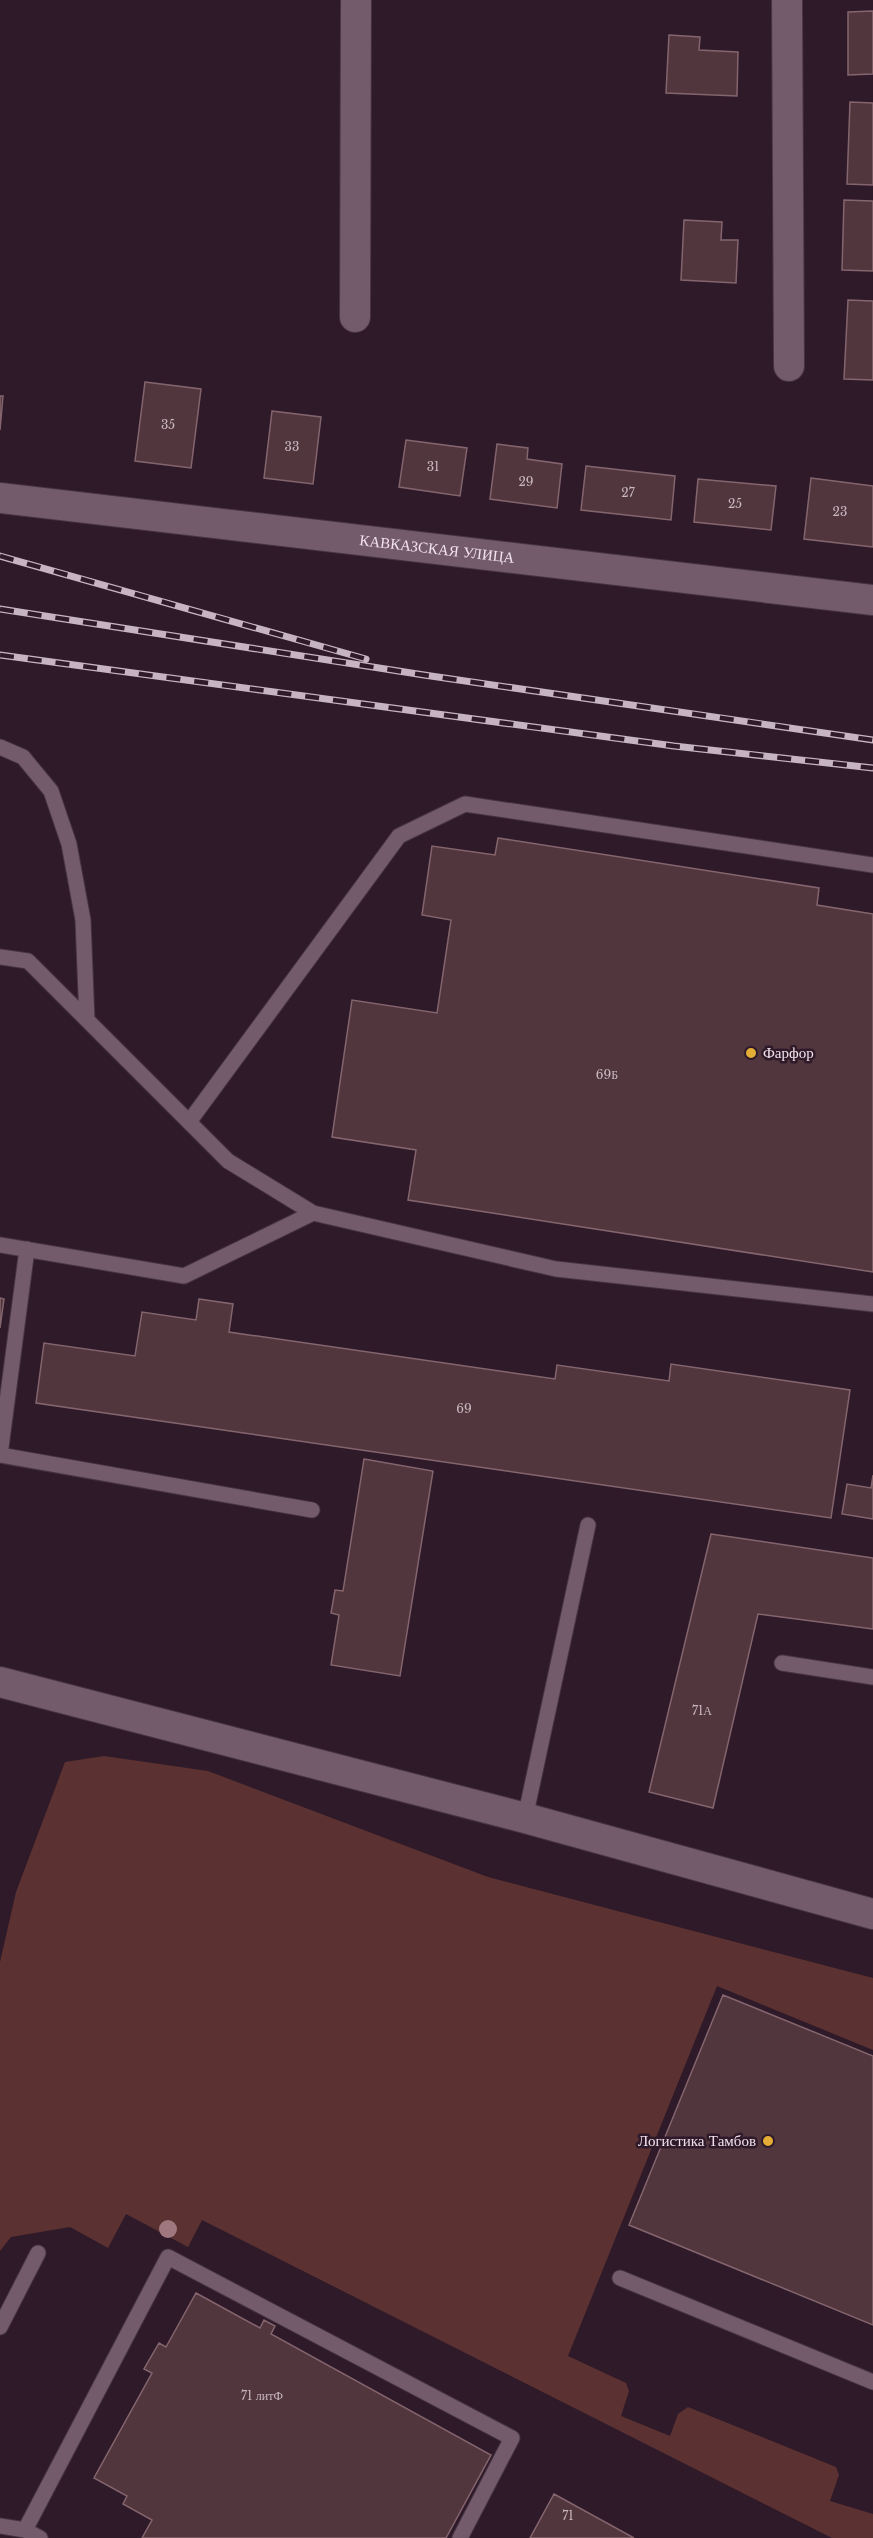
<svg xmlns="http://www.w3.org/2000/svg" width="873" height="2538" viewBox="0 0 873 2538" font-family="'Libre Baskerville',serif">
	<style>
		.green { fill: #5b3131 }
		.building { fill: #51363e; stroke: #84656e; stroke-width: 1.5 }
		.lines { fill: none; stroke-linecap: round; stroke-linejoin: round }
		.lane-casing { stroke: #463541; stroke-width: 17 }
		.street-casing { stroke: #463541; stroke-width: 32 }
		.lane { stroke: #745b6c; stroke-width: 15 }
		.street { stroke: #745b6c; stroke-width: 30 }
		.rail-casing { stroke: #c6b5c0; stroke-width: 7 }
		.rail { stroke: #2f1a29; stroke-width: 4.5; stroke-dasharray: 14; stroke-linecap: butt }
		.tree { fill: #9e787e }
		.poi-dot { fill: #e4ad35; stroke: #2f1a29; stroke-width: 2 }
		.labels { text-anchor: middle; stroke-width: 5; stroke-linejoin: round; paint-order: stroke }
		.number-label { font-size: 12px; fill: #c9b7c0 }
		.street-label { font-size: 15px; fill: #f1e2eb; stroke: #2f1a29 }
		.poi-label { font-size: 15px; fill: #f1e2eb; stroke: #2f1a29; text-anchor: start }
	</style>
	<rect width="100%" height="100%" fill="#2f1a29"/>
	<path class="green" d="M104,1756L208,1771L488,1877L873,1978V2050L717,1986L568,2356L626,2383L629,2391L621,2416L670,2436L678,2414L688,2407L836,2467L839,2475L830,2501L873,2514V2538H832L202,2220L188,2247L126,2214L108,2248L70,2227L11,2237L0,2251V1962L16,1892L65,1762Z"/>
	<path class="building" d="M873,11V74L848,75V12Z
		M669,35L700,37L699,50L738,52L737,96L666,93Z
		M850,102L873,103V185L847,184Z
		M844,200L873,201V271L842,270Z
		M684,220L722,222L721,240H738L736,283L681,280Z
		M848,300L873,301V380L844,379Z
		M145,382L201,389L191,468L135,461Z
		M0,396H3L0,430Z
		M272,411L321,417L313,484L264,478Z
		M406,440L467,448L460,496L399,487Z
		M497,444L528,448L527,459L562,464L557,508L490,499Z
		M586,466L675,476L671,520L581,510Z
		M811,478L873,486V547L804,539Z
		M698,479L776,486L771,530L694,522Z
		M498,838L819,888L817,905L873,914V1272L408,1200L416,1150L332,1137L352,1000L437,1013L451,920L422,915L432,846L495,855Z
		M0,1298L4,1299L0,1328Z
		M199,1299L233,1304L229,1332L555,1379L557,1365L669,1381L671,1364L850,1390L831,1518L36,1403L44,1343L135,1356L142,1312L196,1320Z
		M364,1459L433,1471L400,1676L331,1665L339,1615L331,1613L335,1590L343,1591Z
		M873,1475V1519L842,1514L847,1484L871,1488Z
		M711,1534L873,1558V1629L758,1614L713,1808L649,1792Z
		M723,1995L873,2056V2325L629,2225Z
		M196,2293L260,2328L264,2320L275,2326L271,2334L491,2455L446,2538H142L152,2520L123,2504L127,2496L94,2478L152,2373L144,2369L159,2343L166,2347Z
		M554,2494L634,2538H530Z"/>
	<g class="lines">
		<defs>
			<path id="lane" d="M0,747L23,757L51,791L69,844L83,920L87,1020
				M0,957L28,961L228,1161L313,1213L556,1269L873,1304
				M189,1122L399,836L465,804L873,865
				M0,1245L184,1276L313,1213
				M27,1249L0,1455L312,1510
				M782,1663L873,1677
				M525,1818L588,1525
				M620,2278L873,2382
				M0,2327L38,2253
				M0,2526L25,2530L40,2538
				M25,2530L168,2257L512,2438L460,2538"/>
			<g id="street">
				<path d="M787,0L789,366"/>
				<path d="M355,317L356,0"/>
				<path id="s1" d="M0,498L873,600"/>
				<path d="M0,1682L525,1818L873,1914"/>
			</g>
		</defs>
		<use href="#lane" class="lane-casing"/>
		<use href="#street" class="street-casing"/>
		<use href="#lane" class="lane"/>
		<use href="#street" class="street"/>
		<defs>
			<path id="rail" d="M0,556L366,659
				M0,609L424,675L873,740
				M0,655L674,746L873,768"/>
		</defs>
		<use href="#rail" class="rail-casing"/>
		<use href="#rail" class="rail"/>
	</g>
	<circle class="tree" cx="168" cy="2229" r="9"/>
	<g class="poi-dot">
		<circle cx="751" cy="1053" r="6"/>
		<circle cx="768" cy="2141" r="6"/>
	</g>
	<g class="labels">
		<g class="number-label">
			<text x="168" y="429">35</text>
			<text x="292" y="451">33</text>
			<text x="433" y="471">31</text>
			<text x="526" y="486">29</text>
			<text x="628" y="497">27</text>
			<text x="735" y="508">25</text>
			<text x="840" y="516">23</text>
			<text x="607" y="1079">69Б</text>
			<text x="464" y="1413">69</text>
			<text x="702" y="1715">71А</text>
			<text x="262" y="2400">71 литФ</text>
			<text x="568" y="2520">71</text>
		</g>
		<g class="street-label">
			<text dy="5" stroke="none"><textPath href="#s1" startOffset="440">КАВКАЗСКАЯ УЛИЦА</textPath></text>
		</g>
		<g class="poi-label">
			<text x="763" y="1058">Фарфор</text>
			<text x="756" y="2146" text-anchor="end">Логистика Тамбов</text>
		</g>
	</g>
</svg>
